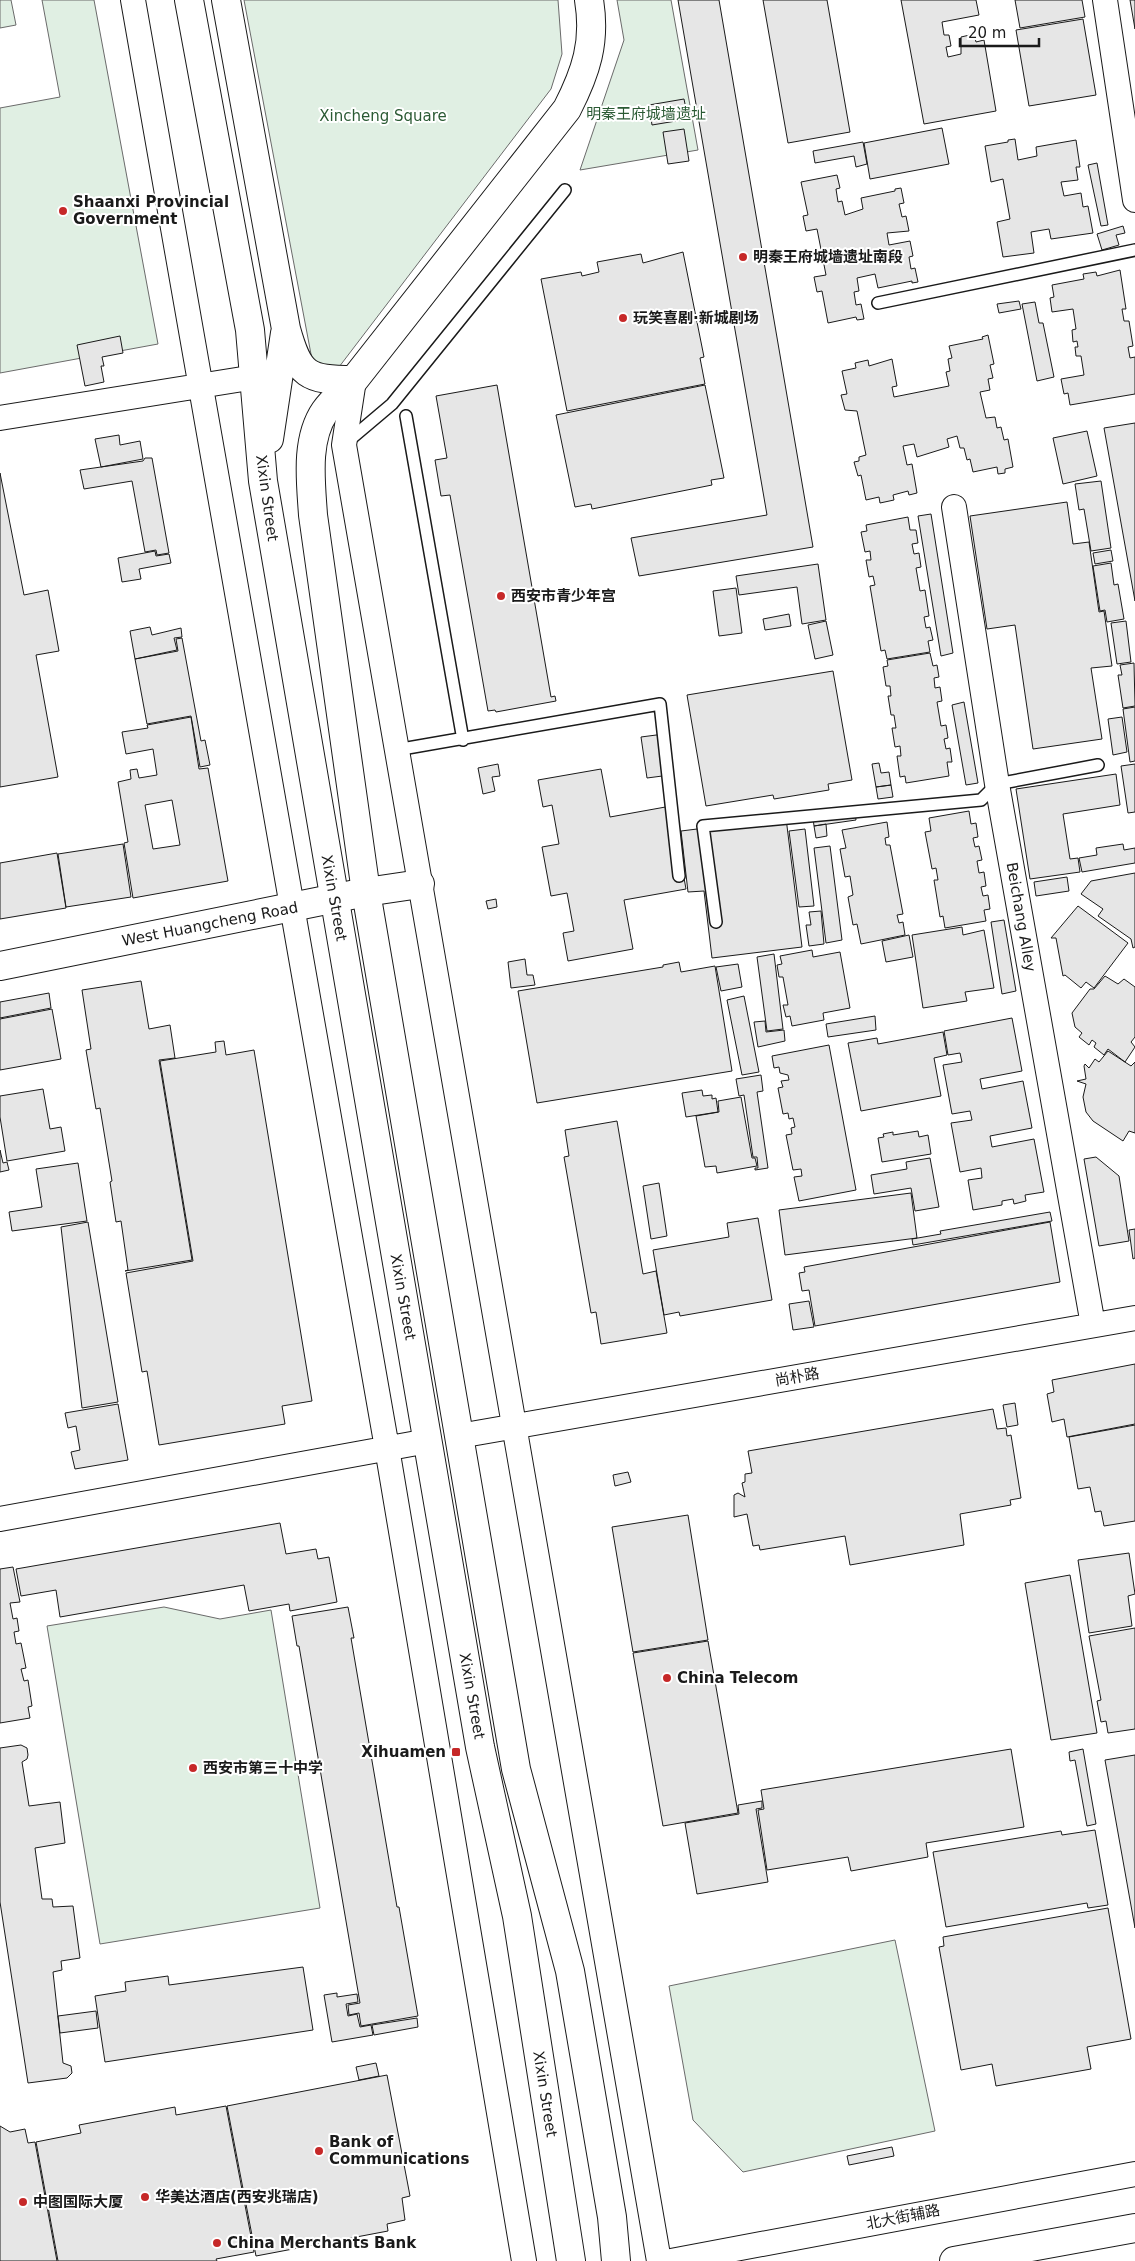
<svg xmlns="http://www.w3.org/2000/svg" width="1135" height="2261" viewBox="0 0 1135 2261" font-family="'DejaVu Sans','Noto Sans SC',sans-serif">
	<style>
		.green { fill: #e0efe3; stroke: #6a6a6a }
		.building { fill: #e6e6e6; stroke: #1a1a1a; fill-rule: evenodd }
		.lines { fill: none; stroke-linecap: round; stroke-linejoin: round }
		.service-casing { stroke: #1a1a1a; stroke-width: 14 }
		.minor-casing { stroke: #1a1a1a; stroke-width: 26 }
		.tertiary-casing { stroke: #1a1a1a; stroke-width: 30 }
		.secondary-casing { stroke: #1a1a1a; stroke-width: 30 }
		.primary-casing { stroke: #1a1a1a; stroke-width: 30 }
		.service { stroke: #fff; stroke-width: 11 }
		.minor { stroke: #fff; stroke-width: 24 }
		.tertiary { stroke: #fff; stroke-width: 28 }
		.secondary { stroke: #fff; stroke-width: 28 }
		.primary { stroke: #fff; stroke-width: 28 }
		.poi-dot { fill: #c62828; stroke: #fff; stroke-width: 2 }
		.labels { text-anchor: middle; stroke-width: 4; stroke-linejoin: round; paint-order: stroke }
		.park-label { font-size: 15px; fill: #2b5a34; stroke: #fff }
		.poi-label { font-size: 15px; font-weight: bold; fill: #1a1a1a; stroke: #fff; text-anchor: start }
		.street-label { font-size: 15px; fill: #1a1a1a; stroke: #fff }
	</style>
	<rect width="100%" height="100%" fill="#fff"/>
	<path class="green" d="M0,0H11L16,25L0,28Z
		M42,0H94L158,344L0,373V108L60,97Z
		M244,0H558L562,54L551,89L339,367L314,370Z
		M617,0H671L698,150L580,170L624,40Z
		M164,1607L220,1619L271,1610L320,1908L100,1944L47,1626Z
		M895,1940L935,2131L743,2172L693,2120L669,1986Z"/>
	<path class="building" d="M678,0H719L813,547L639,576L631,538L767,515Z
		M763,0H827L850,132L788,143Z
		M901,0H976L979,15L942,22L944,35H949L951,46L946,47L948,57L961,54V37L974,34L976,42L984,40L996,111L924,124Z
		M1015,0H1082L1085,17L1020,28Z
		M1130,0H1135V29Z
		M1083,19L1096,95L1029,106L1016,30Z
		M684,99L688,119L652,125L649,105Z
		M942,128L949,164L870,179L864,143Z
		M684,129L689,161L668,164L663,132Z
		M1015,139L1018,160L1037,156L1036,147L1076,140L1080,167H1076L1078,180L1061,182L1064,196L1081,193L1083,207L1088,206L1093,233L1051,239L1049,229L1031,232L1034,253L1003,257L997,222L1010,219L1003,179L991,182L985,146L1008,142V140Z
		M863,142L867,164L856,167L854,156L815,163L813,151Z
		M1097,163L1108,225L1101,226L1088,165Z
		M837,175L840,188L836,189L838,202L842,201L845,215L863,209L861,198L895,191V189L901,188L904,203L899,204L902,217L906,216L909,231L887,233L889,245L910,241L913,256L909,257L911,269L915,268L918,282L912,283V281L878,288L875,274L857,278L859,291L854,292L856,305L861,304L864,319L857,320L856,317L828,323L822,291L817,292L814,277L826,275L817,229L806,231L803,216L808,215L801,182Z
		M1123,226L1125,233L1116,235L1119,245L1102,250L1097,234Z
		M683,252L704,357L700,358L705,384L567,411L541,279L581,272L582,276L599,272L597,262L641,254L643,263Z
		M1120,270L1126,309H1122L1124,321H1129L1133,346L1128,347L1130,358L1135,357V394L1070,405L1068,393L1064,394L1061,379L1084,375L1081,356H1076L1075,347H1078L1077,341L1073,342L1072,330L1076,329L1073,309L1052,312L1050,298L1054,297L1052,285L1084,279L1083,274L1096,272L1097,276Z
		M1019,301L1021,309L999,313L997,304Z
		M1035,302L1039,323H1043L1054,377L1037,381L1022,304Z
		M988,335L994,364L990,365L993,378L988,379L990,390L980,392L986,418L995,417L997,428L1001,427L1004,440L1008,439L1013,467L1005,469V473L998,474L997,467L973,472L970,459L967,460L964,448H960L957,436L947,439L949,447L917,457L914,444L903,446L907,465L912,464L917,493L909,495L908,491L893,495L894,500L880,503L879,497L866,500L861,475L858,476L854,462L859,461V457L866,455L857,411L845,410L841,395L847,394L842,371L856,368L855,363L868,360L869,366L892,359L897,386L892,387L894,397L949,386L946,372L950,371L948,359L952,358L949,346L983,339L982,337Z
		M120,336L123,353L102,357L104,366H101L104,382L85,386L77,345Z
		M497,385L551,697L555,696L556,701L496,712L495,710L488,711L450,495L441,496L435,460L447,458L436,396Z
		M705,385L724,478L711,480L712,485L592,509L591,504L575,507L556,415Z
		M1135,423V601L1104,428Z
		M1087,431L1097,476L1063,484L1053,438Z
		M119,435L120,445L140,441L143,459L101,467L95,439Z
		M145,458H152L169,553L157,555L156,550L145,552L132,481L84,489L80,470L143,461Z
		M0,473L24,595L48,590L59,651L36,655L58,777L0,787Z
		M1101,481L1111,548L1091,551L1084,509L1079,510L1075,484Z
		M1067,502L1073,544L1089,542L1099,612L1104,611L1112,666L1091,668L1102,739L1033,749L1015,625L987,629L970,516Z
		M931,514L953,653L941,656L918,516Z
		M908,517L910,530H916L918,543L912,544L914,554L919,553L921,567L916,568L920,591L925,590L929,616L924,617L926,628L930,627L933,640L928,641L930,652L887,659L885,650L881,651L870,586L875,585L873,576L869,577L866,560H871L870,551L865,552L861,532L867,531L866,525Z
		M1111,550L1113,561L1095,564L1093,553Z
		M155,551L156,556L169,554L171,563L139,569L141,579L122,582L118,558Z
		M1111,563L1114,585L1118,584L1124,619L1107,622L1105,610L1100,611L1093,566Z
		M818,564L826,620L802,624L797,587L739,595L736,576Z
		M736,588L742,633L719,636L713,591Z
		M789,614L791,626L765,630L763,619Z
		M826,621L833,655L815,659L808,625Z
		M1126,621L1131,662L1117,664L1111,623Z
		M150,627L152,635L181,628L182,637L174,638L177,650L135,659L130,631Z
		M182,638L201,741L205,740L210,765L200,767L191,716L147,724L135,659L178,651L176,639Z
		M930,653L933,666L937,665L939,677L934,678L935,688L940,687L942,701L937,702L941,726L946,725L948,738L944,739L946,749L950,748L952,762H947L949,776L906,783L905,776L900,777L897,756H901L900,746L895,747L892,728H896L894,715H891L888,696H891L890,686H886L883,667L888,666L887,660Z
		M1134,663L1135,706L1123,708L1118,675H1122L1120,665Z
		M833,671L852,780L828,784L829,790L774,799L773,795L706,806L687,695Z
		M964,702L978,783L966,785L952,705Z
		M1135,707V761L1130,762L1123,709Z
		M191,717L199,769L208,768L228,881L133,898L124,843L128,842L118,782L131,779L130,770L137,769L139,778L157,775L153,749L126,754L122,732L148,728L147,725ZM172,800L180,845L153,849L145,805Z
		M1122,717L1127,752L1113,755L1108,719Z
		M664,734L670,775L647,778L641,737Z
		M879,763L881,773L889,772L891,785L876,787L872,764Z
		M498,764L500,776L492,777L495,791L483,794L478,768Z
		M1135,764V812L1128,813L1121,766Z
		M601,769L610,817L671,806L686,889L624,900L633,949L568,961L563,933L574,931L567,893L551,896L542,847L559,844L552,805L543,807L538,780Z
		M1116,774L1120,805L1063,814L1070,859L1078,858L1080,872L1030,879L1016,789Z
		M891,785L893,797L878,799L876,787Z
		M969,811L971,824L976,823L978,837L973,838L975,847L979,846L982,860L977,861L979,873L984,872L986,886L981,887L983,896L988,895L990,909L984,910L986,921L945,928L943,916L940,917L934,880H938L936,868L932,869L925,832L931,831L929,818Z
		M855,812L856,820L814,826L813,818Z
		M786,818L802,947L712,958L704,891L688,892L681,831Z
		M887,822L889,837L885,838L886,845H890L903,914L897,915L899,923L903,922L905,935L861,944L857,924L853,925L848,897L853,895L850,876L845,877L840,849L846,848L842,830Z
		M826,824L827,836L816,838L814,826Z
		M805,829L814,906L799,907L789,831Z
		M123,844L131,897L66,907L58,854Z
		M1123,844L1124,850L1135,848V863L1082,872L1079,858L1097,855L1096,848Z
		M830,846L842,940L826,943L814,848Z
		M57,853L66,908L0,919V863Z
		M1135,873V947L1133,948L1131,939L1098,916L1103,909L1081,894L1091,881Z
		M1067,877L1069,891L1036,896L1034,882Z
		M496,899L497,907L488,909L486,901Z
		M1078,906L1128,943L1094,988L1086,982L1081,988L1065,975L1063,976L1056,938H1051Z
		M821,911L824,944L809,946L806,925H811L809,912Z
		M1004,920L1016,991L1002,994L991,922Z
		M962,927L963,935L984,930L994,988L965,992L967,1001L923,1008L912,935Z
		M909,935L913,957L886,962L882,941Z
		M812,950L813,957L840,952L850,1008L823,1013L824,1020L792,1026L790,1016L786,1017L783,1005H788L783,977H779L777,965L782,964L780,956Z
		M774,954L783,1029L767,1031L757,957Z
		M525,959L527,975H533L535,985L511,988L508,962Z
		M679,962L681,972L715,966L732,1071L537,1103L518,991L663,967V965Z
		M738,964L742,987L721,991L716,967Z
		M1105,976L1118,984L1124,979L1135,987V1037L1131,1042L1135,1047L1125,1062L1108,1049L1104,1055L1094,1047L1096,1043L1092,1040L1089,1045L1079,1037L1082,1033L1075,1027L1072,1013L1090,989H1094Z
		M141,981L149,1029L170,1025L175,1058L159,1060L192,1260L125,1271L128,1270L121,1221L116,1222L110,1182L112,1181L100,1108L96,1109L86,1050L91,1049L82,990Z
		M49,993L51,1008L0,1018V1002Z
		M744,996L759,1072L742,1075L727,1000Z
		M52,1009L61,1059L0,1070V1019Z
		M875,1016L876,1030L828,1037L826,1024Z
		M1012,1018L1022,1071L980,1079L982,1089L1023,1081L1032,1128L990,1136L992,1147L1034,1139L1044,1192L1025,1195L1026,1201L1014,1204L1013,1199L1002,1201V1205L973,1210L968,1180L982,1178L981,1168L960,1172L951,1123L972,1120L970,1111L952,1114L943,1065L962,1062L960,1053L948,1055L944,1031Z
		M765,1021L766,1032L784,1030L785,1041L758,1047L754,1022Z
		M943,1032L947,1055L934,1058L941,1096L861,1111L848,1043L877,1038L878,1044Z
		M224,1041L226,1055L254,1050L312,1401L282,1406L285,1424L159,1445L147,1371L142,1372L126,1273L193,1261L160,1061L216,1052L215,1042Z
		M829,1045L856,1190L799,1201L794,1177L802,1176L801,1169L793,1170L786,1135L792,1134L791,1128L795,1127L793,1118L789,1119L788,1113L783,1114L778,1088L783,1087L781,1081L789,1080L788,1075L780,1073L779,1067L774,1068L772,1056Z
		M1108,1051L1131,1066L1135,1062V1133L1129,1131L1123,1141L1093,1121L1086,1112L1083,1097L1086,1084L1077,1081L1086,1079L1084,1066L1085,1064L1089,1068L1095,1059L1099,1062Z
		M761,1075L763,1091L757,1092L768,1168L755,1170V1168H758L757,1157H753L744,1095L739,1096L736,1079Z
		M43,1089L50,1129L61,1127L65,1151L7,1161L0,1117V1096Z
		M702,1090L703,1096L712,1095V1099L716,1098L718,1112L686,1117L682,1093Z
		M741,1097L752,1158H755L757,1166L717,1173L716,1166L705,1167L696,1116L719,1112L718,1101Z
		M617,1121L643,1274L656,1271L667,1333L601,1344L596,1312L591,1313L564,1157L569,1156L565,1130Z
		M918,1131L919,1137L928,1135L931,1154L882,1162L878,1138L884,1137L883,1134L893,1132V1135Z
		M0,1150L3,1163L7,1162L9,1170L0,1172Z
		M1096,1157L1119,1176L1129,1241L1099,1246L1084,1159Z
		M930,1158L939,1207L915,1211L911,1188L874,1194L871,1175L907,1169L906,1162Z
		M78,1163L87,1221L12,1231L9,1212L42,1207L36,1169Z
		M659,1183L667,1236L651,1239L643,1186Z
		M911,1193L917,1238L785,1255L779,1210Z
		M1050,1212L1052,1221L913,1245L912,1239L941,1234L940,1231Z
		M758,1218L772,1300L680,1316L679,1312L664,1315L653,1250L729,1237L727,1223Z
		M88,1222L118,1402L82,1408L61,1227Z
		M1050,1222L1060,1282L815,1326L809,1290L802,1291L799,1273L805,1272L804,1267Z
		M1135,1229V1258L1133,1259L1129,1230Z
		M809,1301L814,1327L793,1330L789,1304Z
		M1135,1364V1424L1067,1437L1064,1419L1052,1422L1047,1394L1054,1392L1052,1380Z
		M1015,1403L1018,1425L1007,1427L1003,1405Z
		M118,1404L128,1460L75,1469L71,1452L80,1450L76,1426L68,1428L65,1413Z
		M993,1409L997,1429L1006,1428L1007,1436L1011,1435L1021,1498L1010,1500L1011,1505L960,1514L964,1545L850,1565L845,1536L760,1550L759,1545L753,1546L747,1514L734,1517V1495L738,1493L745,1497L742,1483L745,1482V1474L752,1473L748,1451Z
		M1135,1425V1521L1104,1526L1101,1511L1095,1512L1090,1487L1078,1489L1069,1437Z
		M628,1472L631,1482L615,1486L613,1475Z
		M688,1515L708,1640L633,1652L612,1527Z
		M280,1523L286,1554L316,1549L318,1559L329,1557L337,1602L290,1611L289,1604L249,1611L244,1585L60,1617L56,1590L21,1596L16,1569Z
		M1129,1553L1135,1594L1128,1596L1132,1626L1089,1633L1078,1560Z
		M13,1567L20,1602L10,1603L13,1619L17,1618L19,1631L14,1632L16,1644L21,1643L26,1668L21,1669L24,1681L28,1680L32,1706L28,1707L30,1718L0,1723V1569Z
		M1070,1575L1097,1733L1051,1740L1025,1583Z
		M348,1607L354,1638H351L397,1907H399L418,2016L361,2026L359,2013L349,2015L348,2005L360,2003L299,1646H297L292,1616Z
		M1135,1628V1729L1108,1733L1106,1721L1101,1722L1097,1701L1101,1700L1089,1636Z
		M708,1641L738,1813L663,1826L633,1653Z
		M21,1745L27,1748L28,1755L27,1759L22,1762L29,1806L60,1802L65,1843L35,1848L42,1899H52L53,1907L73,1906L80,1958L61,1961L62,1970L53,1972L63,2063L71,2066L72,2073L67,2078L28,2083L0,1902V1748Z
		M1011,1749L1024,1827L926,1843L928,1857L851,1871L848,1857L767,1870L758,1810L764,1809L761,1790Z
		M1083,1749L1096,1824L1087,1826L1075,1760L1070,1761L1069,1752Z
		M1135,1755V1928L1105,1760Z
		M762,1801V1808L756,1809L768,1882L697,1894L685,1823L739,1814L738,1805Z
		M1095,1830L1108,1905L1088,1908L1087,1903L946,1927L933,1852L1061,1831L1062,1835Z
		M1108,1908L1131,2039L1087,2047L1091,2069L996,2086L992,2064L961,2070L939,1947L944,1946L943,1937Z
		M303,1967L313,2030L105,2062L95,1996L126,1991L125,1982L168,1976L169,1985Z
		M337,1993V1997L357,1994L358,2002L346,2004L348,2016L357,2014L360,2027L371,2025L373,2035L332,2042L324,1995Z
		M96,2011L98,2028L60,2033L58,2016Z
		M417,2018L418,2027L374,2035L372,2025Z
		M376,2063L379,2076L359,2080L356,2067Z
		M387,2075L410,2196L402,2198L405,2220L387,2224L388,2231L256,2256L227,2106Z
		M226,2106L254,2252L216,2259L217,2261H58L36,2142L81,2133L79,2125L175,2107L176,2115Z
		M0,2126L10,2132L25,2129L28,2143L35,2142L57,2261H0Z
		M892,2147L894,2156L849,2165L847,2156Z"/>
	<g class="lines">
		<defs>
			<path id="service" d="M878,303L1135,250
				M406,416L463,740
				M347,442L392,404L565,190
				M396,750L660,704L679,876
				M716,922L703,826L981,800L997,784L1098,765"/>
			<path id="minor" d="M133,0L387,1448L524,2261
				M1105,0L1135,200
				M354,380L344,445L659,2261
				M0,418L255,377
				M954,507L997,784L1093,1325
				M459,1436L1135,1318
				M0,1519L428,1441
				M671,2261L1135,2174"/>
			<path id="tertiary" d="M0,966L366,892L420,884"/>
			<path id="secondary" d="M189,0L250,330L263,481L480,1747L517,1916L571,2261
				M226,0L286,329C299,376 307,380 354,380
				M589,0C596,42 586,72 567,109L354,380C345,390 333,400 325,411C305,440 311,483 313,515L366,892L516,1769L570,1971L612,2217L616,2261
				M269,439L285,333"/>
			<path id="primary" d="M954,2261L1135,2228"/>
		</defs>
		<use href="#service" class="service-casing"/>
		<use href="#minor" class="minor-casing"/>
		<use href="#tertiary" class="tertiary-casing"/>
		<use href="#secondary" class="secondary-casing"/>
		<use href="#primary" class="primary-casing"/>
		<use href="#service" class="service"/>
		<use href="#minor" class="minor"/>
		<use href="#tertiary" class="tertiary"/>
		<use href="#secondary" class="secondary"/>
		<use href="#primary" class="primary"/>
	</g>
	<g class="poi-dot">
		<circle cx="63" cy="211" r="5"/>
		<circle cx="743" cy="257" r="5"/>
		<circle cx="623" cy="318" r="5"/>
		<circle cx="501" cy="596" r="5"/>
		<circle cx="667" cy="1678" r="5"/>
		<rect x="451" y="1747" width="10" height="10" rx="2.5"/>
		<circle cx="193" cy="1768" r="5"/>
		<circle cx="319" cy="2151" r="5"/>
		<circle cx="145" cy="2197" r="5"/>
		<circle cx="23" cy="2202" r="5"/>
		<circle cx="217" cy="2243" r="5"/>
	</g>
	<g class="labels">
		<g class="park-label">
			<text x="646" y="119">明秦王府城墙遗址</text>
			<text x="383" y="121">Xincheng Square</text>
		</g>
		<g class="poi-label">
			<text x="73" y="207">Shaanxi Provincial<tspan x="73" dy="17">Government</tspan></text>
			<text x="753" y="262">明秦王府城墙遗址南段</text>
			<text x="633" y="323">玩笑喜剧·新城剧场</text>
			<text x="511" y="601">西安市青少年宫</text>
			<text x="677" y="1683">China Telecom</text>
			<text x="446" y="1757" text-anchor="end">Xihuamen</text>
			<text x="203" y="1773">西安市第三十中学</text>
			<text x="329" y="2147">Bank of<tspan x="329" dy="17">Communications</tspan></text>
			<text x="155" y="2202">华美达酒店(西安兆瑞店)</text>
			<text x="33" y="2207">中图国际大厦</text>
			<text x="227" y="2248">China Merchants Bank</text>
		</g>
		<g class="street-label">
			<text transform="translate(267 498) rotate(82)" y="5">Xixin Street</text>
			<text transform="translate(334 898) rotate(80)" y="5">Xixin Street</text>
			<text transform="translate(1021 917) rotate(80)" y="5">Beichang Alley</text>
			<text transform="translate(210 924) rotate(-11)" y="5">West Huangcheng Road</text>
			<text transform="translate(403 1297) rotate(80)" y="5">Xixin Street</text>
			<text transform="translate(797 1377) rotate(-10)" y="5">尚朴路</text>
			<text transform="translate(472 1696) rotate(80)" y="5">Xixin Street</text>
			<text transform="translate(545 2094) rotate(81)" y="5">Xixin Street</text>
			<text transform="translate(903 2217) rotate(-11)" y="5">北大街辅路</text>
		</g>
	</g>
	<path d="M960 38v8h79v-8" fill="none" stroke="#1a1a1a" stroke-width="2.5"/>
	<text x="968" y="38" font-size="15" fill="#1a1a1a" stroke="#ffffff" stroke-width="4" paint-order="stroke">20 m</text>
</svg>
